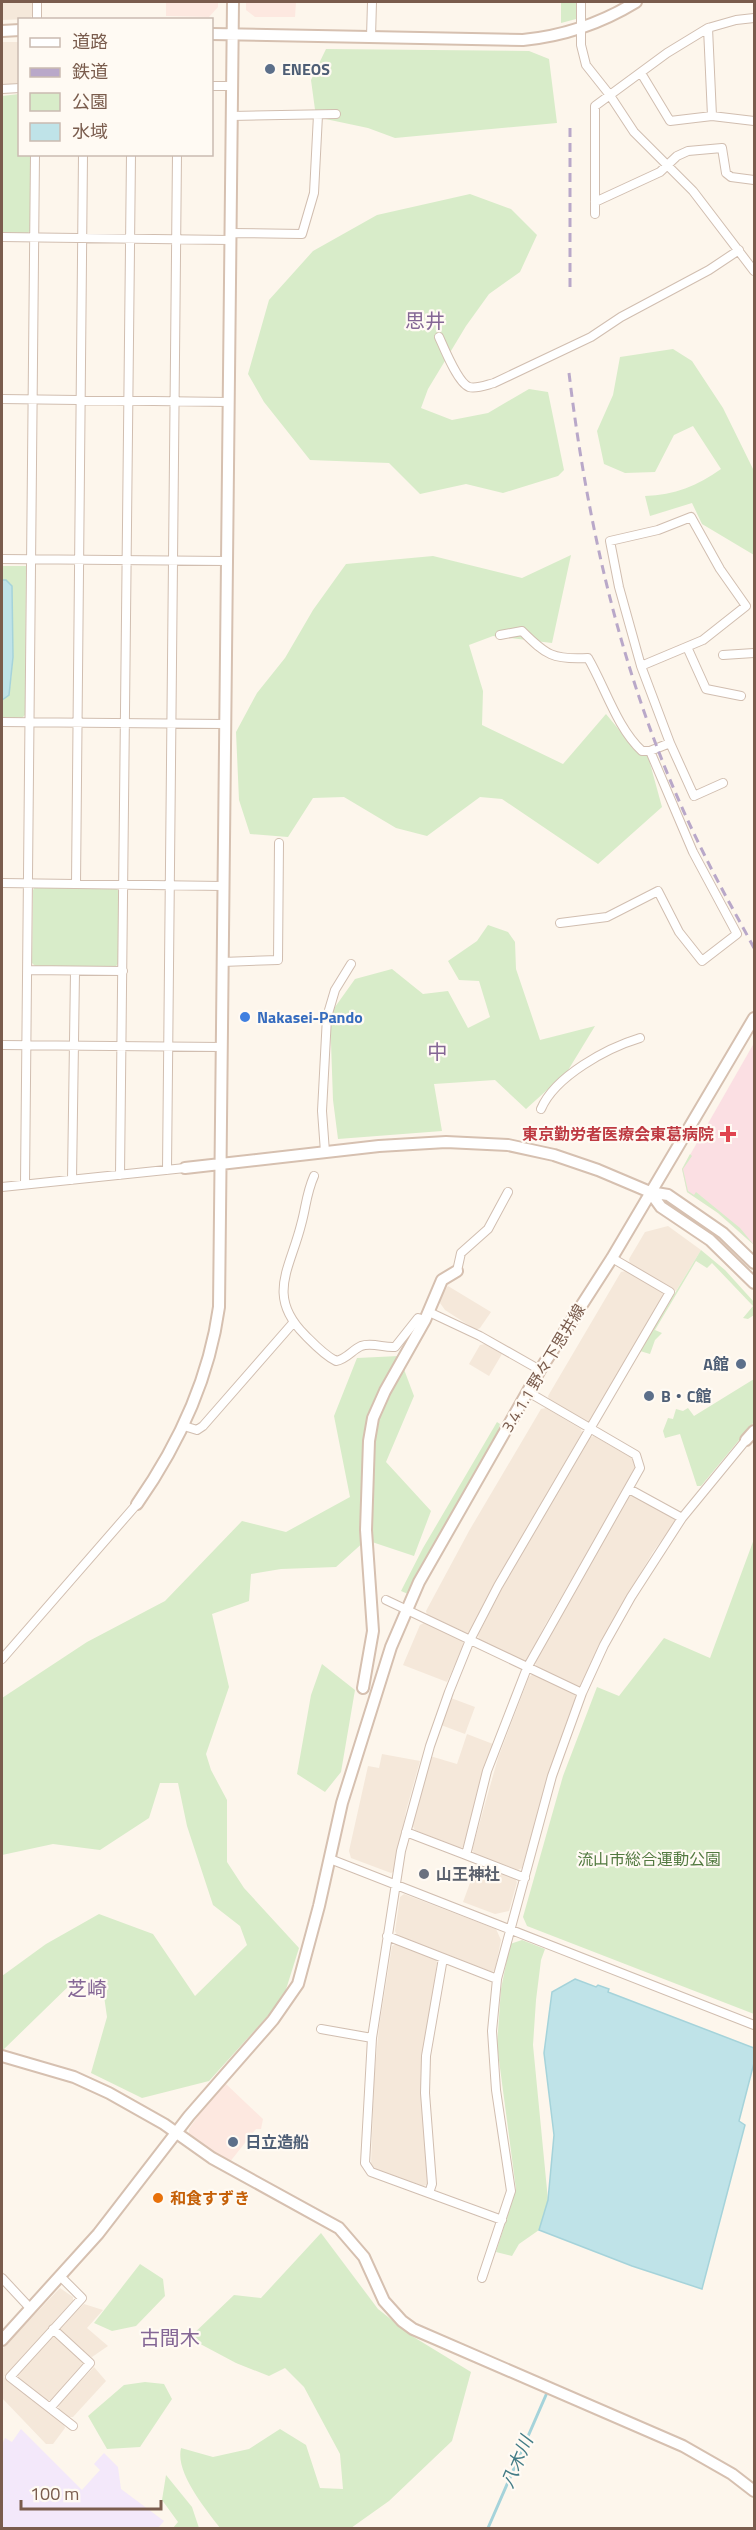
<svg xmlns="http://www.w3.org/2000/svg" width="756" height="2530" viewBox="0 0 756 2530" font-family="'Titillium Web','Noto Sans JP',sans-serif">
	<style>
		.residential { fill: #f5e8da }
		.commercial { fill: #fde8e0 }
		.education { fill: #f3e8fa }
		.medical { fill: #fbdfe3 }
		.green { fill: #d8ecc9 }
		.water { fill: #bfe3e8; stroke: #a5d3da; stroke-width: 1.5 }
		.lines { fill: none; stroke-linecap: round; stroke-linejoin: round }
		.stream { stroke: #a5d3da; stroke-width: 3 }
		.street-casing { stroke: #d1beb0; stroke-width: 10 }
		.secondary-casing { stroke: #d6c0b0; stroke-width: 14 }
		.street { stroke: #fff; stroke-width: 8 }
		.secondary { stroke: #fff; stroke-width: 10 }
		.rail { stroke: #b9a8c9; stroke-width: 3; stroke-dasharray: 9 6; stroke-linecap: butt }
		.service-dot { fill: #5c6f8a; stroke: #fffaf3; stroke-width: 2 }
		.shop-dot { fill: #3f7fe0; stroke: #fffaf3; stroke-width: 2 }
		.health-dot { fill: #e0444e; stroke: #fffaf3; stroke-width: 2 }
		.worship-dot { fill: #6b7280; stroke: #fffaf3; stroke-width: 2 }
		.food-dot { fill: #e8710a; stroke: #fffaf3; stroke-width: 2 }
		.labels { text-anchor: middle; stroke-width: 4.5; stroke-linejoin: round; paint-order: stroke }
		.service-label { font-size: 16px; font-weight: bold; fill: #4e5e75; stroke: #fffaf3; text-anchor: start }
		.shop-label { font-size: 16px; font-weight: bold; fill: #366cbe; stroke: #fffaf3; text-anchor: start }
		.health-label { font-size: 16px; font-weight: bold; fill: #be3a42; stroke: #fffaf3; text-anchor: end }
		.street-label { font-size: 16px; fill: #7a5c4d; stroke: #fffaf3 }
		.park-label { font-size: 16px; fill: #537a41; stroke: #fffaf3 }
		.worship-label { font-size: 16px; font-weight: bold; fill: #5b616d; stroke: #fffaf3; text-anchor: start }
		.food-label { font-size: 16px; font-weight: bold; fill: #c56008; stroke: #fffaf3; text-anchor: start }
		.water-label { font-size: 18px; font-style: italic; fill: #437c86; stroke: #fffaf3 }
		.quarter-label { font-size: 20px; fill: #846695; stroke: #fffaf3 }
	</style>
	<rect width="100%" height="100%" fill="#fdf6ec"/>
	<path class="residential" d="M2,2H32V16L29,19L2,20Z
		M2,42H19V83L2,85Z
		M668,1226L701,1250L676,1291L630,1264L629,1259L645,1232Z
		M626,1271L662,1292L663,1296L590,1421H585L549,1400L548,1396L621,1272Z
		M448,1286L491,1312L480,1328L476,1330L445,1310L440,1303L441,1294Z
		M485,1344L502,1354L489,1376L469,1364L480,1345Z
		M546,1408L581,1429L582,1433L506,1564L470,1632L467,1633L427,1615L426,1611L469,1531L541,1409Z
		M594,1436L632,1458L636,1469L545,1625L528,1659L524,1661L479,1640L478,1635L502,1588L590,1437Z
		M633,1495L674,1518L675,1522L653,1552L624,1601L583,1686L578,1687L537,1667L535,1663L554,1626L629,1496Z
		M424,1623L462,1640L464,1645L447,1682L403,1665L420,1625Z
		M533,1674L575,1694L576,1698L551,1767L522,1868L518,1870L475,1854L472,1850L498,1758L529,1677Z
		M451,1698L475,1707L465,1734L441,1725Z
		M467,1734L493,1744L464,1847L460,1848L415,1830L412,1825L430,1756L457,1764Z
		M382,1754L420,1761L406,1811L395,1871L391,1873L351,1858L349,1851L368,1766L379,1768Z
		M477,1864L515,1879L517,1882L509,1911L495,1914L463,1902Z
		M404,1894L496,1929L501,1940L495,1970L492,1972L397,1935L395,1931L400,1897Z
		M396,1944L436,1959L437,1963L421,2071L427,2182V2185L423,2186L373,2168L371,2165L374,2080L379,2027L392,1946Z
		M60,2288L73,2297V2301L4,2377L64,2424L65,2428L53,2444H46L2,2398V2349Z
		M84,2304L103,2310L87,2328L108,2346L92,2357L88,2356L60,2331V2326Z
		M51,2337H56L83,2362V2366L51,2400H47L18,2378V2374Z
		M94,2367L106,2381L73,2417H69L59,2409L58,2405Z"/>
	<path class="commercial" d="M166,2H218V7L209,17L166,16Z
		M246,2H296L295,17H255L246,10Z
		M226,2084L263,2119L261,2129H256L229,2163L189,2136V2129L200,2113Z"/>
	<path class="education" d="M21,2429L82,2490L100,2470L94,2464L104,2453L118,2467L121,2489L164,2521L158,2528H2V2444L5,2438L12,2442Z"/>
	<path class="medical" d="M754,1043V1245L718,1213L687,1192L682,1169Z"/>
	<path class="green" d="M561,2H577L576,19L561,23Z
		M326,49L529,51L549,59L557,123L395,138L368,128L316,117L311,80Z
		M19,94L20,154L31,155L30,231L27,234H2V96Z
		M470,194L511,209L537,235L520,272L489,294L466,326L428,389L421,408L452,420L488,413L529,389L548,392L564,470L558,476L503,493L466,484L420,494L389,463L310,460L264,402L248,374L269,300L313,251L377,215Z
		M673,349L692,361L723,408L754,471V555L702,524L692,503L650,516L645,496C675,495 697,486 721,469L693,426L674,435L655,472L625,473L604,464L597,431L613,395L620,357Z
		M571,555L552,643L493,636L469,645L483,691L482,725L563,764L606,714L639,754L648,756L662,807L598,864L502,799L480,797L427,836L396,828L344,797L313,798L288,837L250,834L239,800L236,732L257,693L285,658L313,610L346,564L433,556L522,578Z
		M2,566H26L25,715L22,718H2V700L9,695C15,657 13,621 11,584L2,580Z
		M35,887L116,888L119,891L118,964L115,967L35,966L32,963L33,890Z
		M488,925L508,932L515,942L516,969L540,1040L595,1026L567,1072L526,1109L495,1080L434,1084L442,1131L338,1139L333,1100L330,1014L355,979L392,969L423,994L448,991L468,1028L490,1017L479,981L459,980L448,961L477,941Z
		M690,1154L692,1156L683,1169L688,1191L694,1195L696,1192L740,1228L754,1245L718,1213L687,1192L682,1169Z
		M701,1250L725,1270L754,1302V1315L748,1319L743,1318L753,1306L712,1263L707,1268L696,1261L655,1330L662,1333L655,1340L650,1354L640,1351Z
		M399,1356L414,1396L386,1462L431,1511L414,1556L366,1540L336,1567L281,1569L251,1574L249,1601L212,1614L229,1687L206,1754L211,1770L227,1800V1862L244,1888L299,1948L283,1999L209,2081L142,2098L91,2073L107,2017L102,1982L77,1978L2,2051V1976L46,1944L99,1914L153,1934L195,1996L247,1945L240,1926L213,1905L187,1826L178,1783H160L149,1818L100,1850L53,1844L2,1855V1698L87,1642L165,1601L242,1521L286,1532L350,1497L334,1416L357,1358Z
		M754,1379V1422L701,1486H697L680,1434L665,1438L663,1431L668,1418L673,1419L676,1409L683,1411L688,1408L694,1416Z
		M497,1422L500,1424L497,1434L408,1594L401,1591L423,1548Z
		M754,1539V2014L527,1926L523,1917L563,1776L597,1687L619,1696L664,1638L710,1658Z
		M322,1664L355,1690L341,1772L325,1792L297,1774L311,1695Z
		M522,1940L545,1949L541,1960L536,2000L533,2045L548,2200L539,2230L519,2244L512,2256L496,2252L516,2189L497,2045L501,1989L510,1944Z
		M321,2233L378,2309L412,2336L471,2372L452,2441L389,2501L351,2528H220C206,2509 175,2473 181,2448L213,2457L249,2449L280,2429L306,2445L320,2488L343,2489L340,2454L304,2387L285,2368L269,2376L236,2363L189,2338L234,2295L261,2298Z
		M140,2264L163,2279L165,2296L136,2326L112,2331L94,2323Z
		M145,2382L164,2384L172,2399L140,2447L107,2449L88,2416L124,2385Z
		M166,2475L192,2507L199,2528H173L178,2522L162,2500Z"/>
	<path class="water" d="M2,580H6L12,586L13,657L9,695L2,700Z
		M575,1979L596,1987L598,1985L609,1989L608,1992L754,2048V2063L739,2121L745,2125L702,2289L632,2266L539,2230L548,2200L554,2135L544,2053L552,1992Z"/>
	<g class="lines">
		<path class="stream" d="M488,2528L546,2395"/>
		<defs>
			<path id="street" d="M581,2V45L586,65L609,94L634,132L693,191L754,271
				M37,20V2
				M371,37L372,2
				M641,73L670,121L712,116L754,121
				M212,86H232
				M2,89L20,88
				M231,116L336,114
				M712,116L708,28L736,20L754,18
				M595,202L660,172L677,156L688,151L722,148L726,173L731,177L754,180
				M595,214V106L667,53L708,28
				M230,233L302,234L314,193L318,115
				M2,237L230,240
				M439,337C444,348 458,383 469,387C477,389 486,385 494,383L591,337L621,317L709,270L739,250
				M2,399L229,402
				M2,559L227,561
				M500,635L522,631C546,655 553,660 588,658C605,687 617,728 642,751H650L670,743L641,666L703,640L746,606L720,569L691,517L658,530L610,541L619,587L641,666
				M687,647L706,689L741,696
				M723,655L754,653
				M2,722L225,724
				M670,743L694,796L723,783
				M2,883L223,886
				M76,884L83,154
				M560,923L607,917L658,891L679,932L702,961L737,934L693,852L650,751
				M222,962L278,960L279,843
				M28,970L123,971
				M2,1045L222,1047
				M541,1109C555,1076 607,1048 640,1038
				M325,1152L322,1111L327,1017L335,990L351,964
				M167,1170L177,154
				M120,1175L131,154
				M314,1176C306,1194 306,1208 301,1225C290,1269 266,1296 305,1335C314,1344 324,1355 336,1361C347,1359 352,1350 361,1346C372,1342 384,1348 395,1347L418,1318L425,1320
				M72,1180L75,972
				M25,1184L35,154
				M2,1187L185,1168
				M457,1271L461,1253L488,1229L508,1192
				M429,1312L480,1336L540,1370
				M184,1426L197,1430L203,1426L293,1323
				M629,1489L682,1518
				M386,1600L582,1693
				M2,1659L137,1504
				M406,1832L466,1855
				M330,1859L754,2025
				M525,1878L466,1855L487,1771L527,1668L640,1468L636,1455L528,1392
				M387,1936L497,1979
				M321,2029L372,2038L401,1851L430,1746L449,1692L470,1640L498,1586L670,1292L612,1258
				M372,2038L365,2163L371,2172L502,2220
				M429,2193L432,2184L425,2093L426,2056L443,1958
				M60,2276L82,2298L10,2377L73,2426
				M2,2278L30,2308
				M482,2278L511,2191L496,2090L492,2031L497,1979L552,1776L582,1693L604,1645L631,1597L682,1518L746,1440
				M50,2408L90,2363L53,2329"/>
			<path id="secondary" d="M2,31L20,30
				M212,34L523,40C564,36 600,24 636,2
				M185,1168L379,1146L446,1142L508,1145L554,1155L598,1170L650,1192L668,1195L723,1233L754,1263
				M650,1192L661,1207L710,1240L754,1283
				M746,1440L754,1431
				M137,1504C179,1444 209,1380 219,1307L233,2
				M363,1688L373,1631L366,1530L369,1441L373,1418L385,1391L425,1320L442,1280L457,1271
				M2,2056L74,2077L109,2093L164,2124L212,2158L339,2228L364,2257L384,2301L402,2321L413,2329L683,2446L732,2474L754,2491
				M2,2340L98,2234L189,2116L273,2020L298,1984L319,1906L342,1803L391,1647L419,1582L540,1370L612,1258L754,1018"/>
		</defs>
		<use href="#street" class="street-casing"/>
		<use href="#secondary" class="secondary-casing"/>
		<use href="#street" class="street"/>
		<use href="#secondary" class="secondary"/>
		<path class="rail" d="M570,287V128
			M569,373C589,539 628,702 703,852C719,885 737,916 754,948"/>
	</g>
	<g class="service-dot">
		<circle cx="270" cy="69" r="6"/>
		<circle cx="741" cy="1364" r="6"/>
		<circle cx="649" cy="1396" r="6"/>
		<circle cx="233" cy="2142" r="6"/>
	</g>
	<circle class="shop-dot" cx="245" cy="1017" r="6"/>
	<path class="health-dot" d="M725 1125h6v6h6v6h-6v6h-6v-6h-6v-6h6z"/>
	<circle class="worship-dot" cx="424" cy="1874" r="6"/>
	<circle class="food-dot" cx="158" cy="2198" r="6"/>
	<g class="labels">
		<g class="service-label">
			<text x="282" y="75">ENEOS</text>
			<text x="729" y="1370" text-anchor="end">A館</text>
			<text x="661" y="1402">B・C館</text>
			<text x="245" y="2148">日立造船</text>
		</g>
		<g class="shop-label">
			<text x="257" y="1023">Nakasei-Pando</text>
		</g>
		<g class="health-label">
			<text x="714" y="1140">東京勤労者医療会東葛病院</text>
		</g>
		<g class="street-label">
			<text transform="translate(543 1368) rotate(-59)" y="6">3.4.1.1 野々下思井線</text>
		</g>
		<g class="park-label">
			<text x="649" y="1865">流山市総合運動公園</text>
		</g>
		<g class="worship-label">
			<text x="436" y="1880">山王神社</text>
		</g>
		<g class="food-label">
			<text x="170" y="2204">和食すずき</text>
		</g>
		<g class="water-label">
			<text transform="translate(517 2462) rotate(-67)" y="6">八木川</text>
		</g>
		<g class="quarter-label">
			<text x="425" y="328">思井</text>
			<text x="437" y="1059">中</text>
			<text x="87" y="1996">芝崎</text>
			<text x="170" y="2345">古間木</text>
		</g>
	</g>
	<rect width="756" height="2530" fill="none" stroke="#7a5c4d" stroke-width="6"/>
	<rect x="18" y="18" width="195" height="138" fill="#fffaf3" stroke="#cabbb1" stroke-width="1.5"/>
	<rect x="30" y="38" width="30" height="9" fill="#ffffff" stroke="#cabbb1" stroke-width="1.5"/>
	<text x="72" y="48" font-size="18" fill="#7a5c4d">道路</text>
	<rect x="30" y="68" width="30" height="9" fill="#b9a8c9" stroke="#cabbb1" stroke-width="1.5"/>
	<text x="72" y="78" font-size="18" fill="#7a5c4d">鉄道</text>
	<rect x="30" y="93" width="30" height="18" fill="#d8ecc9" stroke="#cabbb1" stroke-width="1.5"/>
	<text x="72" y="108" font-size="18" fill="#7a5c4d">公園</text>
	<rect x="30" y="123" width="30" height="18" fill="#bfe3e8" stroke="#cabbb1" stroke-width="1.5"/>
	<text x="72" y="138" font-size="18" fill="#7a5c4d">水域</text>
	<path d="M21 2500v9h140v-9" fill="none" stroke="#7a5c4d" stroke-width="3"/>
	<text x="30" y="2500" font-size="18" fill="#7a5c4d" stroke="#fffaf3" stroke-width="4.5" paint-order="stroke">100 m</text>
</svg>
